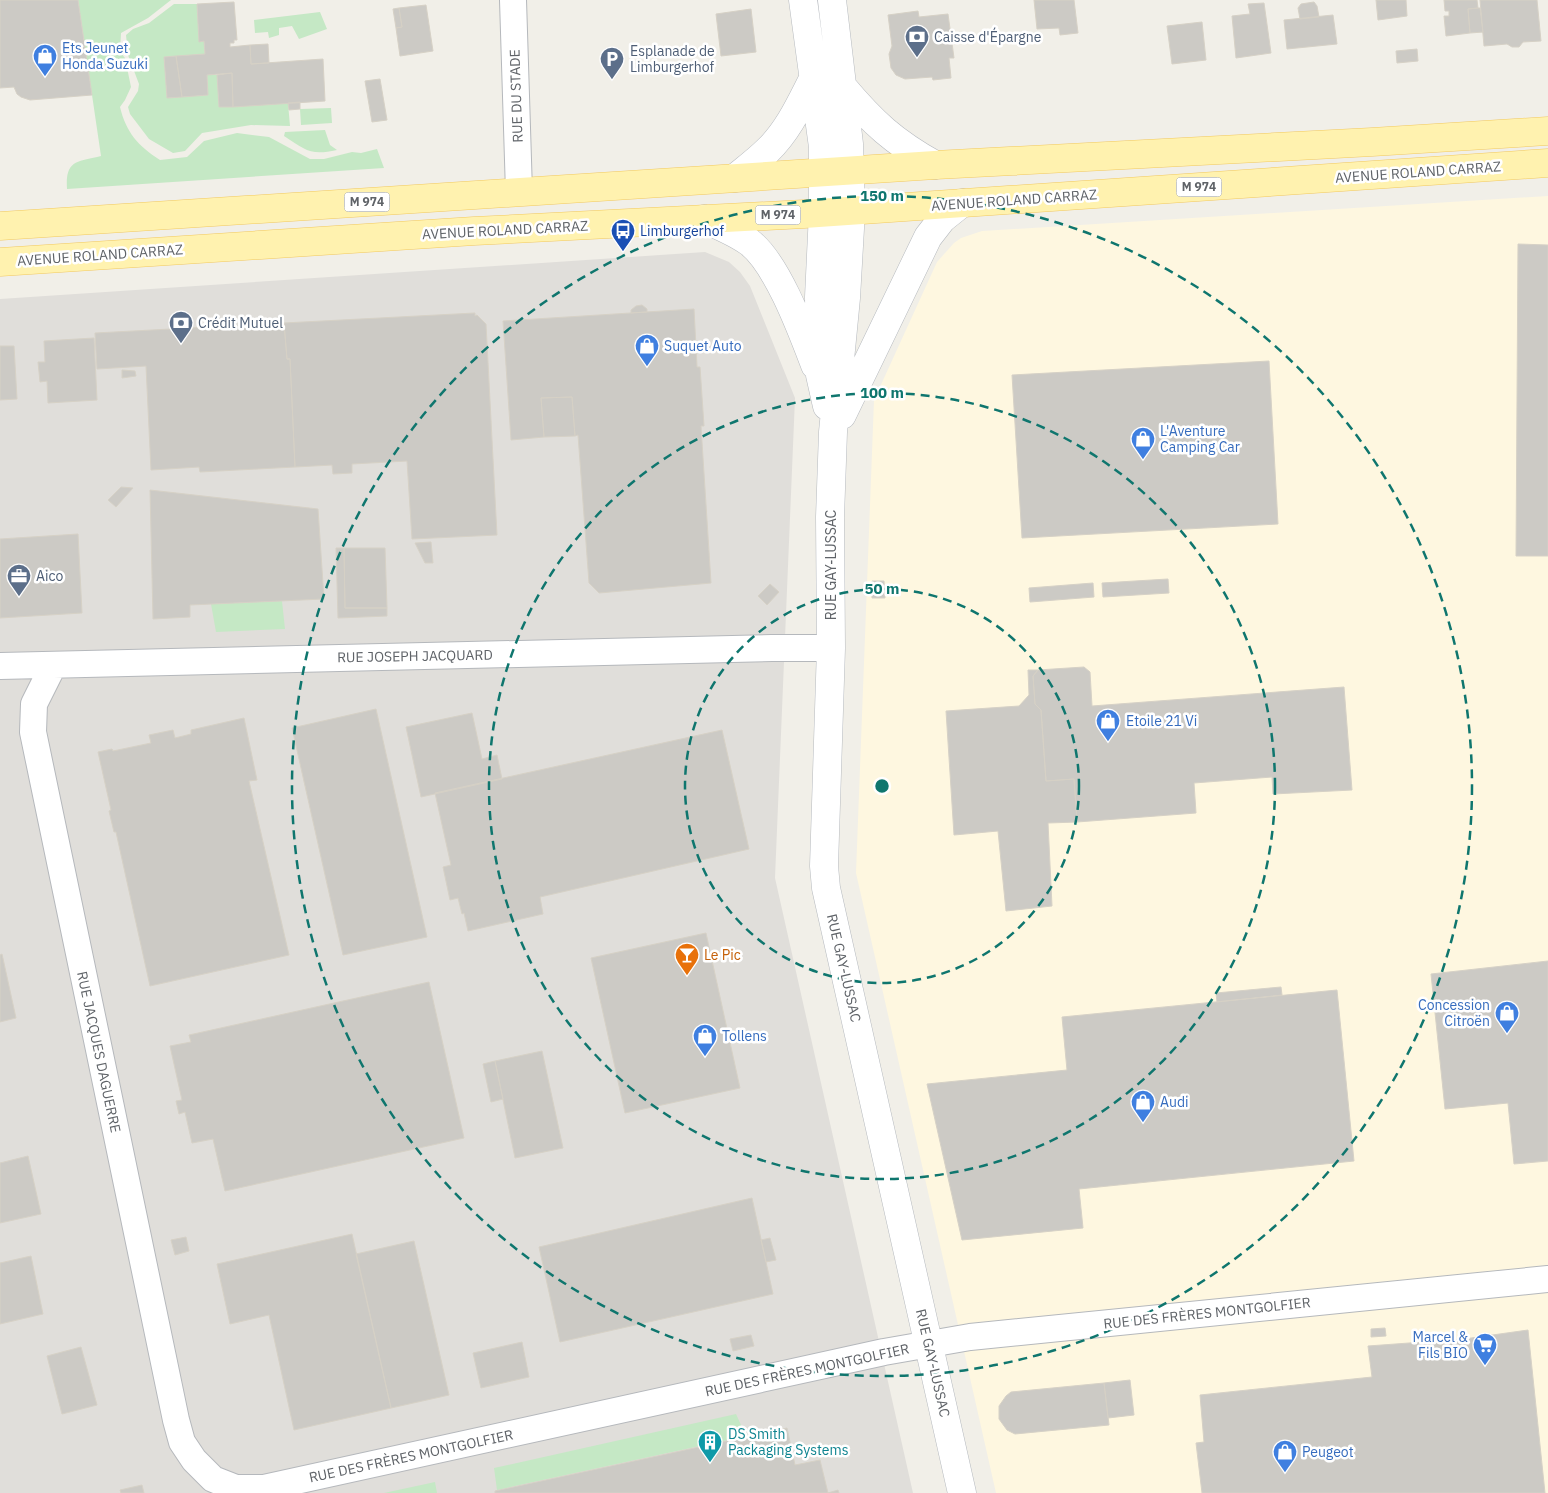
<svg xmlns="http://www.w3.org/2000/svg" width="1548" height="1493" viewBox="0 0 1548 1493" font-family="'IBM Plex Sans',sans-serif">
	<style>
		.commercial { fill: #fef7e0 }
		.industrial { fill: #e0deda }
		.green { fill: #c5e8c5 }
		.building { fill: #cccac5; stroke: #d6d1c6 }
		.lines { fill: none; stroke-linecap: round; stroke-linejoin: round }
		.minor-casing { stroke: #b5b8bc; stroke-width: 28 }
		.secondary-casing { stroke: #b6babf; stroke-width: 29 }
		.primary-casing { stroke: #f2c960; stroke-width: 29 }
		.minor { stroke: #fff; stroke-width: 26 }
		.secondary { stroke: #fff; stroke-width: 28 }
		.primary { stroke: #fff2af; stroke-width: 28 }
		.ring { fill: none; stroke: #0f766e; stroke-width: 2.5; stroke-dasharray: 9 6 }
		.labels { text-anchor: middle; stroke-width: 5; stroke-linejoin: round; paint-order: stroke }
		.shield { fill: #fff; stroke: #8f9295; stroke-width: 1 }
		.shield-label { font-size: 12px; font-weight: bold; fill: #5f6368 }
		.service-label { font-size: 14px; fill: #4e5e75; stroke: #fff; text-anchor: start }
		.shop-label { font-size: 14px; fill: #366cbe; stroke: #fff; text-anchor: start }
		.street-label { font-size: 14px; fill: #5f6368; stroke: #fff }
		.transit-label { font-size: 14px; fill: #164399; stroke: #fff; text-anchor: start }
		.food-label { font-size: 14px; fill: #c56008; stroke: #fff; text-anchor: start }
		.culture-label { font-size: 14px; fill: #0d838f; stroke: #fff; text-anchor: start }
		.centre { fill: #0f766e; stroke: #fff; stroke-width: 2.5 }
		.ring-label { font-size: 15px; text-anchor: middle; font-weight: bold; fill: #0f766e; stroke: #fff; stroke-width: 5; stroke-linejoin: round; paint-order: stroke }
	</style>
	<rect width="100%" height="100%" fill="#f1efe8"/>
	<path class="commercial" d="M1548,196V1493H996L856,873L874,400L937,262L954,243L961,238L982,231Z"/>
	<path class="industrial" d="M705,252L729,262L740,272L750,286L795,398L775,878L913,1493H0V299Z"/>
	<path class="green" d="M78,0H171L148,18L121,33L120,52L125,58L131,87L125,100L120,107C126,132 138,146 160,160L187,157L204,141L237,133L269,137L310,159H324L352,152L361,153L377,149L384,168L67,189C65,159 78,162 101,156Z
		M174,4H197L199,41H204L205,54L164,57L167,98L208,95L207,75H217L219,107L288,103L290,126L251,125L202,133L185,151L173,153L149,139L130,114L128,107L138,91L139,84L128,55L126,35L133,29L149,23Z
		M320,12L327,29L299,39L292,26L279,28V35L269,38L268,32L255,33L254,20Z
		M331,108L332,123L301,125L300,109Z
		M325,130L330,145L337,150C310,156 306,150 284,136L285,132Z
		M282,601L285,629L216,632L211,604Z
		M736,1414L746,1436L497,1490L494,1468Z
		M435,1482L437,1493H384Z"/>
	<path class="building" d="M0,0H78L92,95L30,100L21,97L17,94L14,87L0,88Z
		M1034,0H1074L1078,33L1060,35L1059,28L1037,29Z
		M1376,0H1406L1407,16L1378,20Z
		M1444,0H1477L1478,8L1468,9L1470,33L1446,36L1444,16H1449V11H1445Z
		M1480,0H1537L1541,41L1523,42L1519,47H1512L1507,44L1484,46Z
		M234,2L237,40H234V43H230V47L250,45L251,64L323,59L325,101L233,107L232,73L207,75L208,95L182,97L176,56L205,54L204,41L199,42L197,4Z
		M1314,2L1317,6L1319,17L1300,19L1298,8L1301,4Z
		M1264,3L1271,53L1236,58L1232,16L1250,14L1248,4Z
		M426,5L433,51L400,56L396,28L402,27L399,8Z
		M399,8L402,27L396,28L393,9Z
		M1478,8H1480L1483,32L1470,33L1468,9Z
		M751,9L756,52L721,56L716,14Z
		M918,11L919,17L948,14L954,58H949L951,78L933,80L932,77L905,79L896,75L891,68L889,54L892,46L888,15Z
		M1333,15L1337,44L1287,49L1284,20Z
		M1202,22L1206,60L1172,64L1167,26Z
		M268,44L269,63L251,64L250,45Z
		M1417,49L1418,61L1397,63L1396,51Z
		M176,56L182,97L167,98L164,57Z
		M232,73L233,107H219L217,75Z
		M380,79L387,120L372,122L365,81Z
		M300,102V109L289,110L288,103Z
		M1518,244L1548,245V556H1516Z
		M642,305L647,309V312L631,313V310L636,306Z
		M694,309L697,367H700L704,426H701L711,583L599,593L589,583L578,435L575,436L572,397L541,398L544,437L511,440L503,321Z
		M475,313V316L477,315L486,324L497,535L412,539L407,461L352,464V473L333,474L332,465L295,467L290,359H287L284,323Z
		M284,323L287,359H290L295,467L200,472L199,467L151,470L146,366L97,369L95,333Z
		M94,338L97,400L48,403L47,381L40,382L38,362H45L44,341Z
		M0,346H14L17,399L0,400Z
		M1269,361L1278,524L1022,538L1012,375Z
		M122,370L135,371L136,376L122,378Z
		M572,397L575,436L544,437L541,398Z
		M121,487L133,488L116,507L108,500Z
		M150,490L318,509L324,599L190,605V617L153,619Z
		M78,534L82,613L0,618V539Z
		M431,542L433,563H425L415,543Z
		M336,548H344L345,608H387V616L338,618Z
		M344,548H385L387,608H345Z
		M1168,579L1169,593L1103,597L1102,583Z
		M872,581H884L885,598H872Z
		M1093,583L1094,597L1030,602L1029,588Z
		M770,584L779,592L767,605L758,596Z
		M1084,667L1090,672L1092,706L1344,687L1352,790L1273,794L1272,777L1194,783L1196,813L1077,822L1074,779L1046,781L1041,710L1035,704L1033,676L1038,670Z
		M1028,670H1038L1033,676L1035,704L1041,710L1046,781L1074,779L1077,822L1048,823L1052,906L1006,911L998,831L954,835L946,711L1019,706L1029,695Z
		M376,709L427,937L343,955L292,728Z
		M472,713L482,759L497,755L502,779L421,797L406,727Z
		M244,718L257,780L249,781L289,955L150,986L116,832H114L109,811L111,810L98,752L112,749L113,751L151,743L149,735L173,730L175,738L191,734V730Z
		M722,730L749,849L540,897L543,914L468,931L464,913L462,914L458,898L450,900L443,867L451,865L435,793Z
		M706,933L740,1088L625,1113L591,958Z
		M2,954L16,1018L0,1022V955Z
		M1548,961V1161L1514,1164L1508,1103L1445,1109L1431,974Z
		M429,982L464,1138L225,1191L213,1139L192,1143L185,1112L179,1114L176,1101L182,1100L170,1046L191,1042L189,1035Z
		M1281,987L1282,995L1217,1002L1216,993Z
		M1337,990L1354,1161L1079,1189L1083,1228L962,1240L927,1084L1067,1070L1062,1017Z
		M542,1051L563,1148L515,1158L495,1061Z
		M495,1061L503,1099L491,1102L483,1064Z
		M28,1156L41,1214L0,1223V1163Z
		M752,1198L773,1294L560,1342L539,1247Z
		M352,1234L391,1408L294,1430L269,1315L230,1324L217,1264Z
		M186,1237L189,1251L175,1255L171,1240Z
		M770,1238L776,1260L766,1262L761,1240Z
		M414,1241L449,1395L391,1408L356,1254Z
		M31,1256L43,1314L0,1324V1263Z
		M1385,1328L1386,1336L1371,1337V1329Z
		M1528,1330L1545,1493H1202L1196,1443L1204,1442L1200,1395L1372,1377L1368,1346L1464,1339Z
		M751,1335L754,1346L733,1351L730,1339Z
		M522,1342L529,1377L481,1388L473,1353Z
		M81,1347L97,1405L62,1414L47,1356Z
		M1130,1380L1134,1415L1108,1418L1104,1383Z
		M1104,1383L1109,1425L1015,1434L1007,1430L999,1419V1406L1006,1396L1011,1392Z
		M787,1428L795,1465L820,1460L828,1493L838,1490L839,1493H495V1491Z
		M142,1485L144,1493H121L120,1490Z"/>
	<g class="lines">
		<defs>
			<path id="minor" d="M513,0L519,192
				M0,666L772,648H831
				M53,666L34,704L33,732L176,1420L182,1442L194,1460L213,1479L236,1488H264L884,1352L970,1337L1548,1279"/>
			<path id="secondary" d="M803,0L823,147V213L819,297L820,375L827,406
				M832,0L849,144L851,211L846,298L833,432L830,517L831,648L824,866L826,888L962,1493
				M842,86C873,123 894,142 935,165
				M735,178C746,169 758,160 768,150C789,130 801,102 814,77
				M704,219C720,226 735,232 749,242C777,263 802,331 815,365
				M842,415L928,237L942,219L962,203"/>
			<path id="primary" d="M0,226L935,165L1372,142L1548,131
				M0,262L474,231L804,214L1548,163"/>
		</defs>
		<use href="#minor" class="minor-casing"/>
		<use href="#secondary" class="secondary-casing"/>
		<use href="#primary" class="primary-casing"/>
		<use href="#minor" class="minor"/>
		<use href="#secondary" class="secondary"/>
		<use href="#primary" class="primary"/>
	</g>
	<g class="ring">
		<circle cx="882" cy="786" r="197"/>
		<circle cx="882" cy="786" r="393"/>
		<circle cx="882" cy="786" r="590"/>
	</g>
	<defs>
		<symbol id="bank-pin" viewBox="-11 -11 22 30"><path d="M0 17L-7.5 6A9.5 9.5 0 1 1 7.5 6Z" fill="#5c6f8a" stroke="#fff"/><path d="M-6-4H6V4H-6ZM0-2.3a2.3 2.3 0 1 0 0 4.6a2.3 2.3 0 1 0 0-4.6Z" fill="#fff"/></symbol>
		<symbol id="shop-pin" viewBox="-11 -11 22 30"><path d="M0 17L-7.5 6A9.5 9.5 0 1 1 7.5 6Z" fill="#3f7fe0" stroke="#fff"/><path d="M-5-2.5h2.3a2.7 3.5 0 0 1 5.4 0H5L5.5 6h-11ZM-1.5-2.5h3a1.5 2.3 0 0 0-3 0Z" fill="#fff"/></symbol>
		<symbol id="parking-pin" viewBox="-11 -11 22 30"><path d="M0 17L-7.5 6A9.5 9.5 0 1 1 7.5 6Z" fill="#5c6f8a" stroke="#fff"/><path d="M-3.5-5.5H1a3.5 3.5 0 0 1 0 7H-1V5.5H-3.5ZM-1-3.4V-.6H.8a1.4 1.4 0 0 0 0-2.8Z" fill="#fff"/></symbol>
		<symbol id="bus-pin" viewBox="-11 -11 22 30"><path d="M0 17L-7.5 6A9.5 9.5 0 1 1 7.5 6Z" fill="#1a4fb4" stroke="#fff"/><path d="M-5-6H5V4H4V6H2V4H-2V6H-4V4H-5ZM-3.5-4V0h7V-4ZM-3.5 1.2v1.5H-2V1.2ZM2 1.2v1.5H3.5V1.2Z" fill="#fff"/></symbol>
		<symbol id="office-pin" viewBox="-11 -11 22 30"><path d="M0 17L-7.5 6A9.5 9.5 0 1 1 7.5 6Z" fill="#5c6f8a" stroke="#fff"/><path d="M-6-3h4V-5.5h4V-3h4V5H-6ZM-1-4.5V-3h2v-1.5ZM-6 0V1H6V0Z" fill="#fff"/></symbol>
		<symbol id="bar-pin" viewBox="-11 -11 22 30"><path d="M0 17L-7.5 6A9.5 9.5 0 1 1 7.5 6Z" fill="#e8710a" stroke="#fff"/><path d="M-6-5H6L.8 .8V4.5H3.5V6h-7V4.5H-.8V.8Z" fill="#fff"/></symbol>
		<symbol id="supermarket-pin" viewBox="-11 -11 22 30"><path d="M0 17L-7.5 6A9.5 9.5 0 1 1 7.5 6Z" fill="#3f7fe0" stroke="#fff"/><path d="M-6-5.5h2.5l.6 2H6L4.5 2H-2.5L-4.4-4H-6ZM-1.5 3.2a1.3 1.3 0 1 0 .1 0ZM3 3.2a1.3 1.3 0 1 0 .1 0Z" fill="#fff"/></symbol>
		<symbol id="building-pin" viewBox="-11 -11 22 30"><path d="M0 17L-7.5 6A9.5 9.5 0 1 1 7.5 6Z" fill="#0f9aa8" stroke="#fff"/><path d="M-4-6H4V6H1V3H-1V6H-4ZM-2.5-4.3h1.7v1.8h-1.7ZM.8-4.3h1.7v1.8H.8ZM-2.5-1h1.7V.8h-1.7ZM.8-1h1.7V.8H.8Z" fill="#fff"/></symbol>
	</defs>
	<g fill-rule="evenodd">
		<use href="#bank-pin" x="903" y="23" width="28" height="38"/>
		<use href="#shop-pin" x="31" y="42" width="28" height="38"/>
		<use href="#parking-pin" x="598" y="45" width="28" height="38"/>
		<use href="#bus-pin" x="609" y="217" width="28" height="38"/>
		<use href="#bank-pin" x="167" y="309" width="28" height="38"/>
		<use href="#shop-pin" x="633" y="332" width="28" height="38"/>
		<use href="#shop-pin" x="1129" y="425" width="28" height="38"/>
		<use href="#office-pin" x="5" y="562" width="28" height="38"/>
		<use href="#shop-pin" x="1094" y="707" width="28" height="38"/>
		<use href="#bar-pin" x="673" y="941" width="28" height="38"/>
		<use href="#shop-pin" x="1493" y="999" width="28" height="38"/>
		<use href="#shop-pin" x="691" y="1022" width="28" height="38"/>
		<use href="#shop-pin" x="1129" y="1088" width="28" height="38"/>
		<use href="#supermarket-pin" x="1471" y="1331" width="28" height="38"/>
		<use href="#building-pin" x="696" y="1428" width="28" height="38"/>
		<use href="#shop-pin" x="1271" y="1438" width="28" height="38"/>
	</g>
	<g class="labels">
		<g class="shield">
			<rect x="1176.5" y="177.5" width="45" height="19" rx="4"/>
			<rect x="344.5" y="192.5" width="45" height="19" rx="4"/>
			<rect x="755.5" y="205.5" width="45" height="19" rx="4"/>
		</g>
		<g class="shield-label">
			<text x="1199" y="191">M 974</text>
			<text x="367" y="206">M 974</text>
			<text x="778" y="219">M 974</text>
		</g>
		<g class="service-label">
			<text x="934" y="42">Caisse d'Épargne</text>
			<text x="630" y="56">Esplanade de<tspan x="630" dy="16">Limburgerhof</tspan></text>
			<text x="198" y="328">Crédit Mutuel</text>
			<text x="36" y="581">Aico</text>
		</g>
		<g class="shop-label">
			<text x="62" y="53">Ets Jeunet<tspan x="62" dy="16">Honda Suzuki</tspan></text>
			<text x="664" y="351">Suquet Auto</text>
			<text x="1160" y="436">L'Aventure<tspan x="1160" dy="16">Camping Car</tspan></text>
			<text x="1126" y="726">Etoile 21 Vi</text>
			<text x="1490" y="1010" text-anchor="end">Concession<tspan x="1490" dy="16">Citroën</tspan></text>
			<text x="722" y="1041">Tollens</text>
			<text x="1160" y="1107">Audi</text>
			<text x="1468" y="1342" text-anchor="end">Marcel &amp;<tspan x="1468" dy="16">Fils BIO</tspan></text>
			<text x="1302" y="1457">Peugeot</text>
		</g>
		<g class="street-label">
			<text transform="translate(516 96) rotate(-92)" y="5">RUE DU STADE</text>
			<text transform="translate(1418 172) rotate(-4)" y="5">AVENUE ROLAND CARRAZ</text>
			<text transform="translate(1014 200) rotate(-4)" y="5">AVENUE ROLAND CARRAZ</text>
			<text transform="translate(505 230) rotate(-3)" y="5">AVENUE ROLAND CARRAZ</text>
			<text transform="translate(100 255) rotate(-4)" y="5">AVENUE ROLAND CARRAZ</text>
			<text transform="translate(831 565) rotate(-90)" y="5">RUE GAY-LUSSAC</text>
			<text transform="translate(415 656) rotate(-1)" y="5">RUE JOSEPH JACQUARD</text>
			<text transform="translate(844 968) rotate(77)" y="5">RUE GAY-LUSSAC</text>
			<text transform="translate(99 1052) rotate(78)" y="5">RUE JACQUES DAGUERRE</text>
			<text transform="translate(1207 1313) rotate(-6)" y="5">RUE DES FRÈRES MONTGOLFIER</text>
			<text transform="translate(933 1363) rotate(77)" y="5">RUE GAY-LUSSAC</text>
			<text transform="translate(807 1370) rotate(-12)" y="5">RUE DES FRÈRES MONTGOLFIER</text>
			<text transform="translate(411 1456) rotate(-12)" y="5">RUE DES FRÈRES MONTGOLFIER</text>
		</g>
		<g class="transit-label">
			<text x="640" y="236">Limburgerhof</text>
		</g>
		<g class="food-label">
			<text x="704" y="960">Le Pic</text>
		</g>
		<g class="culture-label">
			<text x="728" y="1439">DS Smith<tspan x="728" dy="16">Packaging Systems</tspan></text>
		</g>
	</g>
	<circle cx="882" cy="786" r="8" class="centre"/>
	<g class="ring-label">
		<text x="882" y="201">150 m</text>
		<text x="882" y="398">100 m</text>
		<text x="882" y="594">50 m</text>
	</g>
</svg>
